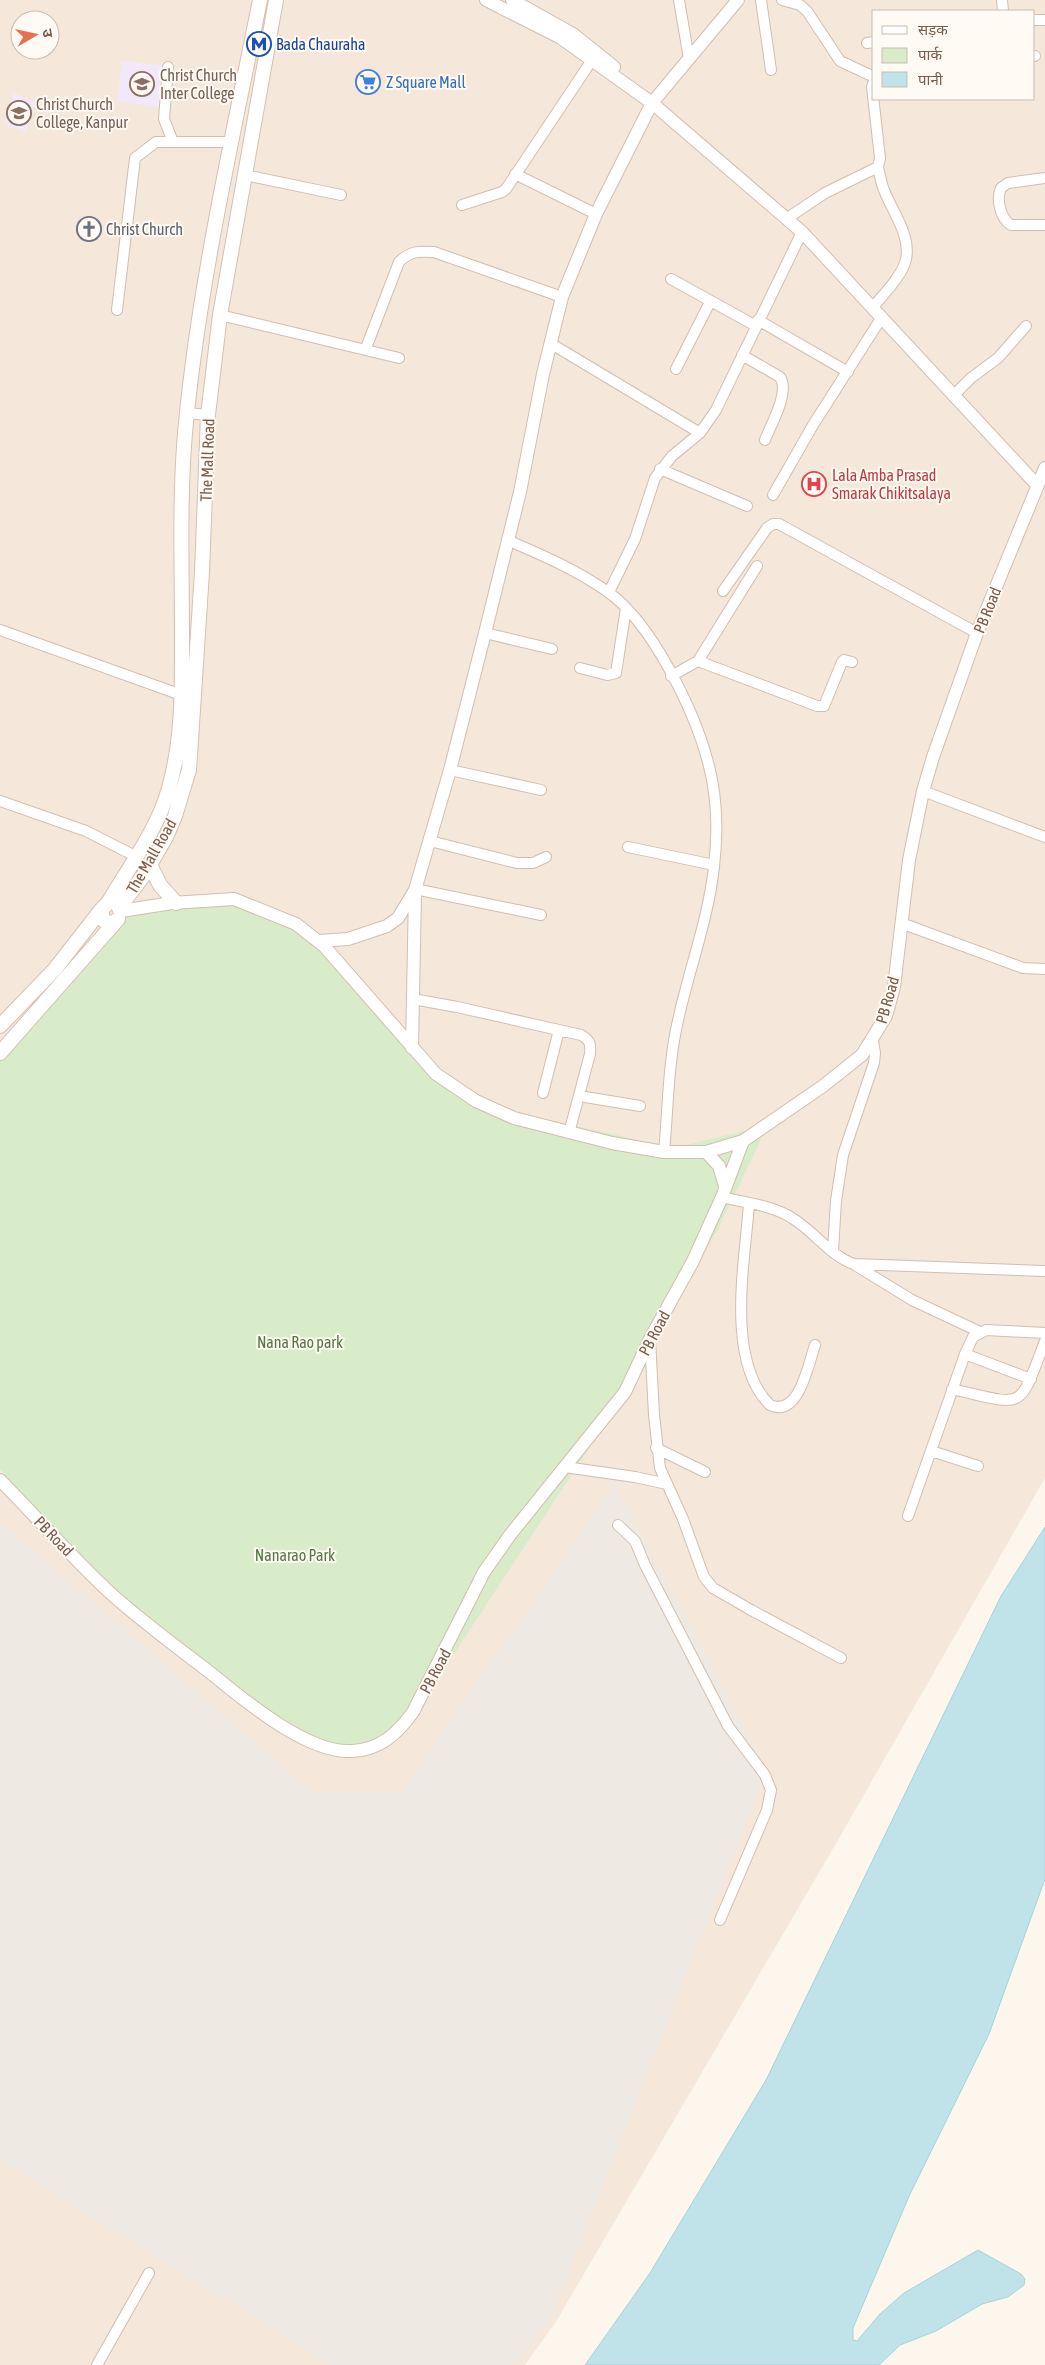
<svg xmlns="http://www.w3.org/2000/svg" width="1045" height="2365" viewBox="0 0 1045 2365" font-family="'Asap Condensed','Noto Sans Devanagari',sans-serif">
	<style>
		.residential { fill: #f5e8da; fill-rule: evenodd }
		.industrial { fill: #efe9e4 }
		.education { fill: #f3e8fa }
		.green { fill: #d8ecc9 }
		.water { fill: #bfe3e8; stroke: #a5d3da }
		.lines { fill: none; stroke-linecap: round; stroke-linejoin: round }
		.minor-casing { stroke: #d1beb0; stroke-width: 12 }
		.tertiary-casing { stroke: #d1beb0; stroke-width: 14 }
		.secondary-casing { stroke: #d6c0b0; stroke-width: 16 }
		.minor { stroke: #fff; stroke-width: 10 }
		.tertiary { stroke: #fff; stroke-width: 12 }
		.secondary { stroke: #fff; stroke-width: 14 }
		.labels { text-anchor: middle; stroke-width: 4; stroke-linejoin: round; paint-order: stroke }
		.transit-label { font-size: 16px; fill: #164399; stroke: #fffaf3; text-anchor: start }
		.education-label { font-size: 16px; fill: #785e54; stroke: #fffaf3; text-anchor: start }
		.shop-label { font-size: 16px; fill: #366cbe; stroke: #fffaf3; text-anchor: start }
		.worship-label { font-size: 16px; fill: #5b616d; stroke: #fffaf3; text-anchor: start }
		.street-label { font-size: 16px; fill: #7a5c4d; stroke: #fffaf3 }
		.health-label { font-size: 16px; fill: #be3a42; stroke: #fffaf3; text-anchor: start }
		.park-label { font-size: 16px; fill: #537a41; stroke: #fffaf3 }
	</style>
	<rect width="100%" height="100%" fill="#fdf6ec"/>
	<path class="residential" d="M0,0H1045V1478L841,1835L557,2320L525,2365H0ZM874,11H1034V99H874ZM20,20H50V50H20Z"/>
	<path class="industrial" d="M615,1484L767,1770L549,2322L512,2365H331L0,2160V1522L312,1792L402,1791Z"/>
	<path class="education" d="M122,61L166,66L163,108L117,101Z
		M14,93L35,103L26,132L4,124Z"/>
	<path class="green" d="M177,904H246L301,928L438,1075L496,1108L674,1148L768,1125L718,1229L603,1427L404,1730L344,1755L246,1705L112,1595L0,1469V1045L122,916Z"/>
	<path class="water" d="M1045,1527V1879L989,2034L910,2194L853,2328V2340L857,2341L880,2314L904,2293L978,2250L1021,2274L1025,2279L1024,2285L1008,2297L982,2304L936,2331L900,2345L879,2365H585L650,2273L766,2080L1001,1596Z"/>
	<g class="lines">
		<defs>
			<path id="minor" d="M679,0L689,59
				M761,0L771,70
				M782,0L800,5L807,11L840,61L874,77
				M1002,0L1003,11
				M1034,20H1045
				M867,43L874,42
				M1034,56H1035
				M168,67L164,119L173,142
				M515,174L596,214
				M245,175L341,195
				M1045,178L1008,183L1001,188C996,199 1000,218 1011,225H1045
				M462,205L502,192L506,189L592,60
				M786,219L825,193L878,167L880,158L872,87L874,81
				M671,279L756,326
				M873,307C883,295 903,275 906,259C911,235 892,211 884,190C881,183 880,175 878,167
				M117,310L135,158L156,142H231
				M220,315L399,358
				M758,320L848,372
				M550,343L700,433L716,410L802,232
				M366,348L399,262C410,251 419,251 434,252L562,297
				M742,355L780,377C790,393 771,424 765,440
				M676,369L710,302
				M953,396L971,378L998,358L1026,326
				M187,413L208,415
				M660,469L747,506
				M773,495L813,425L882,317
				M507,540C542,555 577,570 608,592C652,623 694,710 708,762C717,795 718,833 714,867C708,921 688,972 677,1025C668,1066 668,1110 664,1152
				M723,591L767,528L773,524H779L977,633
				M609,592L635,539L655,478L672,456L700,433
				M0,630L187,697
				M485,633L552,649
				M698,661L757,566
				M580,668L607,675L616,673L626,608
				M671,676L698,661L817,706H824L842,662L844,660L852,662
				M450,770L541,790
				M923,791L1045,837
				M0,801L86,831L135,856
				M430,841L517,863H533L546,857
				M628,847L714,865
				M415,889L541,915
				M901,923L1023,968L1045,969
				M413,999L457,1007L581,1035C590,1040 591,1044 590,1054L569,1133
				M543,1093L559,1030
				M579,1096L640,1106
				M722,1197C745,1203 772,1205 792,1218C814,1231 830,1256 854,1264L1045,1271
				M749,1204C745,1261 725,1361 770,1405C799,1418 808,1365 815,1345
				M833,1251L836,1201L843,1155L874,1063L875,1053L873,1041
				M855,1265L912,1300L980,1332
				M650,1339L654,1415L660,1468L683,1519L704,1577L713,1588L751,1610L841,1658
				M965,1354L1031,1379
				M952,1389C1026,1406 1018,1412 1045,1341
				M656,1448L705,1472
				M931,1451L978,1466
				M565,1467L635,1477L667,1484
				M908,1516L965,1354L973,1337L986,1330L1045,1333
				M618,1525L635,1541L645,1565L728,1726L765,1775L771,1790L767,1810L720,1920
				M97,2365L149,2273"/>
			<path id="tertiary" d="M486,0L561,38L652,103L802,232L1037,485
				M512,0L573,34L614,67
				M121,911L172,903L234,899L296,924L324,946L436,1074L476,1101L514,1118L612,1143L664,1152H706L743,1141
				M319,941L348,939L387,926L398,918L415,890L450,770L485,633L520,492L543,374L562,297L596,214L652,103L738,0
				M412,1048L415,893
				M706,1152L719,1166L725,1186
				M0,1480C36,1517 71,1556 108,1591C141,1621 177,1647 212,1674C245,1701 308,1754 352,1751C380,1750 398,1733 413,1712L484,1572L510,1535L625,1392L650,1339L693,1261L722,1197L743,1141L823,1086L862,1055L886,1016L894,987L909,860L923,791L933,757L977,633L1045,468"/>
			<path id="secondary" d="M150,865L160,885L176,903
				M119,908L144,875L166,837L175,816L189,770L202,572L208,415L220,315L276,0
				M115,922L109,923L103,920L101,910L108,903C129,867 158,829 169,788C183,739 182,687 182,636C182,565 179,492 186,422C200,280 232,140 260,0
				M0,1026L55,969L101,910
				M0,1053L118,919"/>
		</defs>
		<use href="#minor" class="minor-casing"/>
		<use href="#tertiary" class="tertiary-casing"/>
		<use href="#secondary" class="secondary-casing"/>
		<use href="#minor" class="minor"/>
		<use href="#tertiary" class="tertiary"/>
		<use href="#secondary" class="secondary"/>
	</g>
	<defs>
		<symbol id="metro-ring" viewBox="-11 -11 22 22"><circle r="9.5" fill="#fffaf3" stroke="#1a4fb4" stroke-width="1.5"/><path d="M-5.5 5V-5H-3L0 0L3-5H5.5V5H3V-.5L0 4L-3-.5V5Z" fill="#1a4fb4"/></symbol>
		<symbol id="supermarket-ring" viewBox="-11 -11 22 22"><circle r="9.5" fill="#fffaf3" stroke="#3f7fe0" stroke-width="1.5"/><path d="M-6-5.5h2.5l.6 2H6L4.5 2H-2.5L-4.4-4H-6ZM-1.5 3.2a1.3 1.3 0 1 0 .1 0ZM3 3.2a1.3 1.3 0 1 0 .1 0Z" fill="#3f7fe0"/></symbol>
		<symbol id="university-ring" viewBox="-11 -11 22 22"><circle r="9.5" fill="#fffaf3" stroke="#8d6e63" stroke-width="1.5"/><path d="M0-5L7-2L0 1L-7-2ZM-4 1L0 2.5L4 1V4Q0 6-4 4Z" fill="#8d6e63"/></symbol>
		<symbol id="church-ring" viewBox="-11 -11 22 22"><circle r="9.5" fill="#fffaf3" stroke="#6b7280" stroke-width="1.5"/><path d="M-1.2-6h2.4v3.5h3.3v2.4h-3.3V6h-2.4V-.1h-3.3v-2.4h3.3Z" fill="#6b7280"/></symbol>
		<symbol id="hospital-ring" viewBox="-11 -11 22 22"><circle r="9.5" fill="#fffaf3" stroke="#e0444e" stroke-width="1.5"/><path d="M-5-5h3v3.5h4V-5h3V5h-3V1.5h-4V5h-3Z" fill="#e0444e"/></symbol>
	</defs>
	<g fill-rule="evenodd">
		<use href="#metro-ring" x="245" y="30" width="28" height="28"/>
		<use href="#supermarket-ring" x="354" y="68" width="28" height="28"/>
		<use href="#university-ring" x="128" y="70" width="28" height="28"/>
		<use href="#university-ring" x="5" y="99" width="28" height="28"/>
		<use href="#church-ring" x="75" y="215" width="28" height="28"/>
		<use href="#hospital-ring" x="800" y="470" width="28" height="28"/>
	</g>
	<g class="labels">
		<g class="transit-label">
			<text x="276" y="50">Bada Chauraha</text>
		</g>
		<g class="education-label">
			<text x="160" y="81">Christ Church<tspan x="160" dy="18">Inter College</tspan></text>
			<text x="36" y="110">Christ Church<tspan x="36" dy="18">College, Kanpur</tspan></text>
		</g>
		<g class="shop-label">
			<text x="386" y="88">Z Square Mall</text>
		</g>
		<g class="worship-label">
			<text x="106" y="235">Christ Church</text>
		</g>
		<g class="street-label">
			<text transform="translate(207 460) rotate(-88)" y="6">The Mall Road</text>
			<text transform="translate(987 610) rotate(-68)" y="6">PB Road</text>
			<text transform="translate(151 856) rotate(-60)" y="6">The Mall Road</text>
			<text transform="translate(887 1000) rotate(-74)" y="6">PB Road</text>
			<text transform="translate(654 1333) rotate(-62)" y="6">PB Road</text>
			<text transform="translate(54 1536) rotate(46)" y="6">PB Road</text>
			<text transform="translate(435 1671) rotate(-62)" y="6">PB Road</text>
		</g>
		<g class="health-label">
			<text x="832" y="481">Lala Amba Prasad<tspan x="832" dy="18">Smarak Chikitsalaya</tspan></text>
		</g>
		<g class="park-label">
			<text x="300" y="1348">Nana Rao park</text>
			<text x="295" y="1561">Nanarao Park</text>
		</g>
	</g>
	<rect x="872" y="10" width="162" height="90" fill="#fffaf3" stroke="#cabbb1"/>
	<rect x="882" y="26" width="25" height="8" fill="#ffffff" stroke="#cabbb1"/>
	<text x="918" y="35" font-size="15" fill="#7a5c4d">सड़क</text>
	<rect x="882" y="48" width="25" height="15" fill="#d8ecc9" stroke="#cabbb1"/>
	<text x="918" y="60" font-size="15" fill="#7a5c4d">पार्क</text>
	<rect x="882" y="72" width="25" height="15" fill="#bfe3e8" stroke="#cabbb1"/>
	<text x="918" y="85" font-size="15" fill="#7a5c4d">पानी</text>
	<g transform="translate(35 35) rotate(81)"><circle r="24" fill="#fffaf3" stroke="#cabbb1"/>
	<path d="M0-4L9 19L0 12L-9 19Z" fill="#e76f51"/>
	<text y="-8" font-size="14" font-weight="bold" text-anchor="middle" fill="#7a5c4d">उ</text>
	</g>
</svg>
